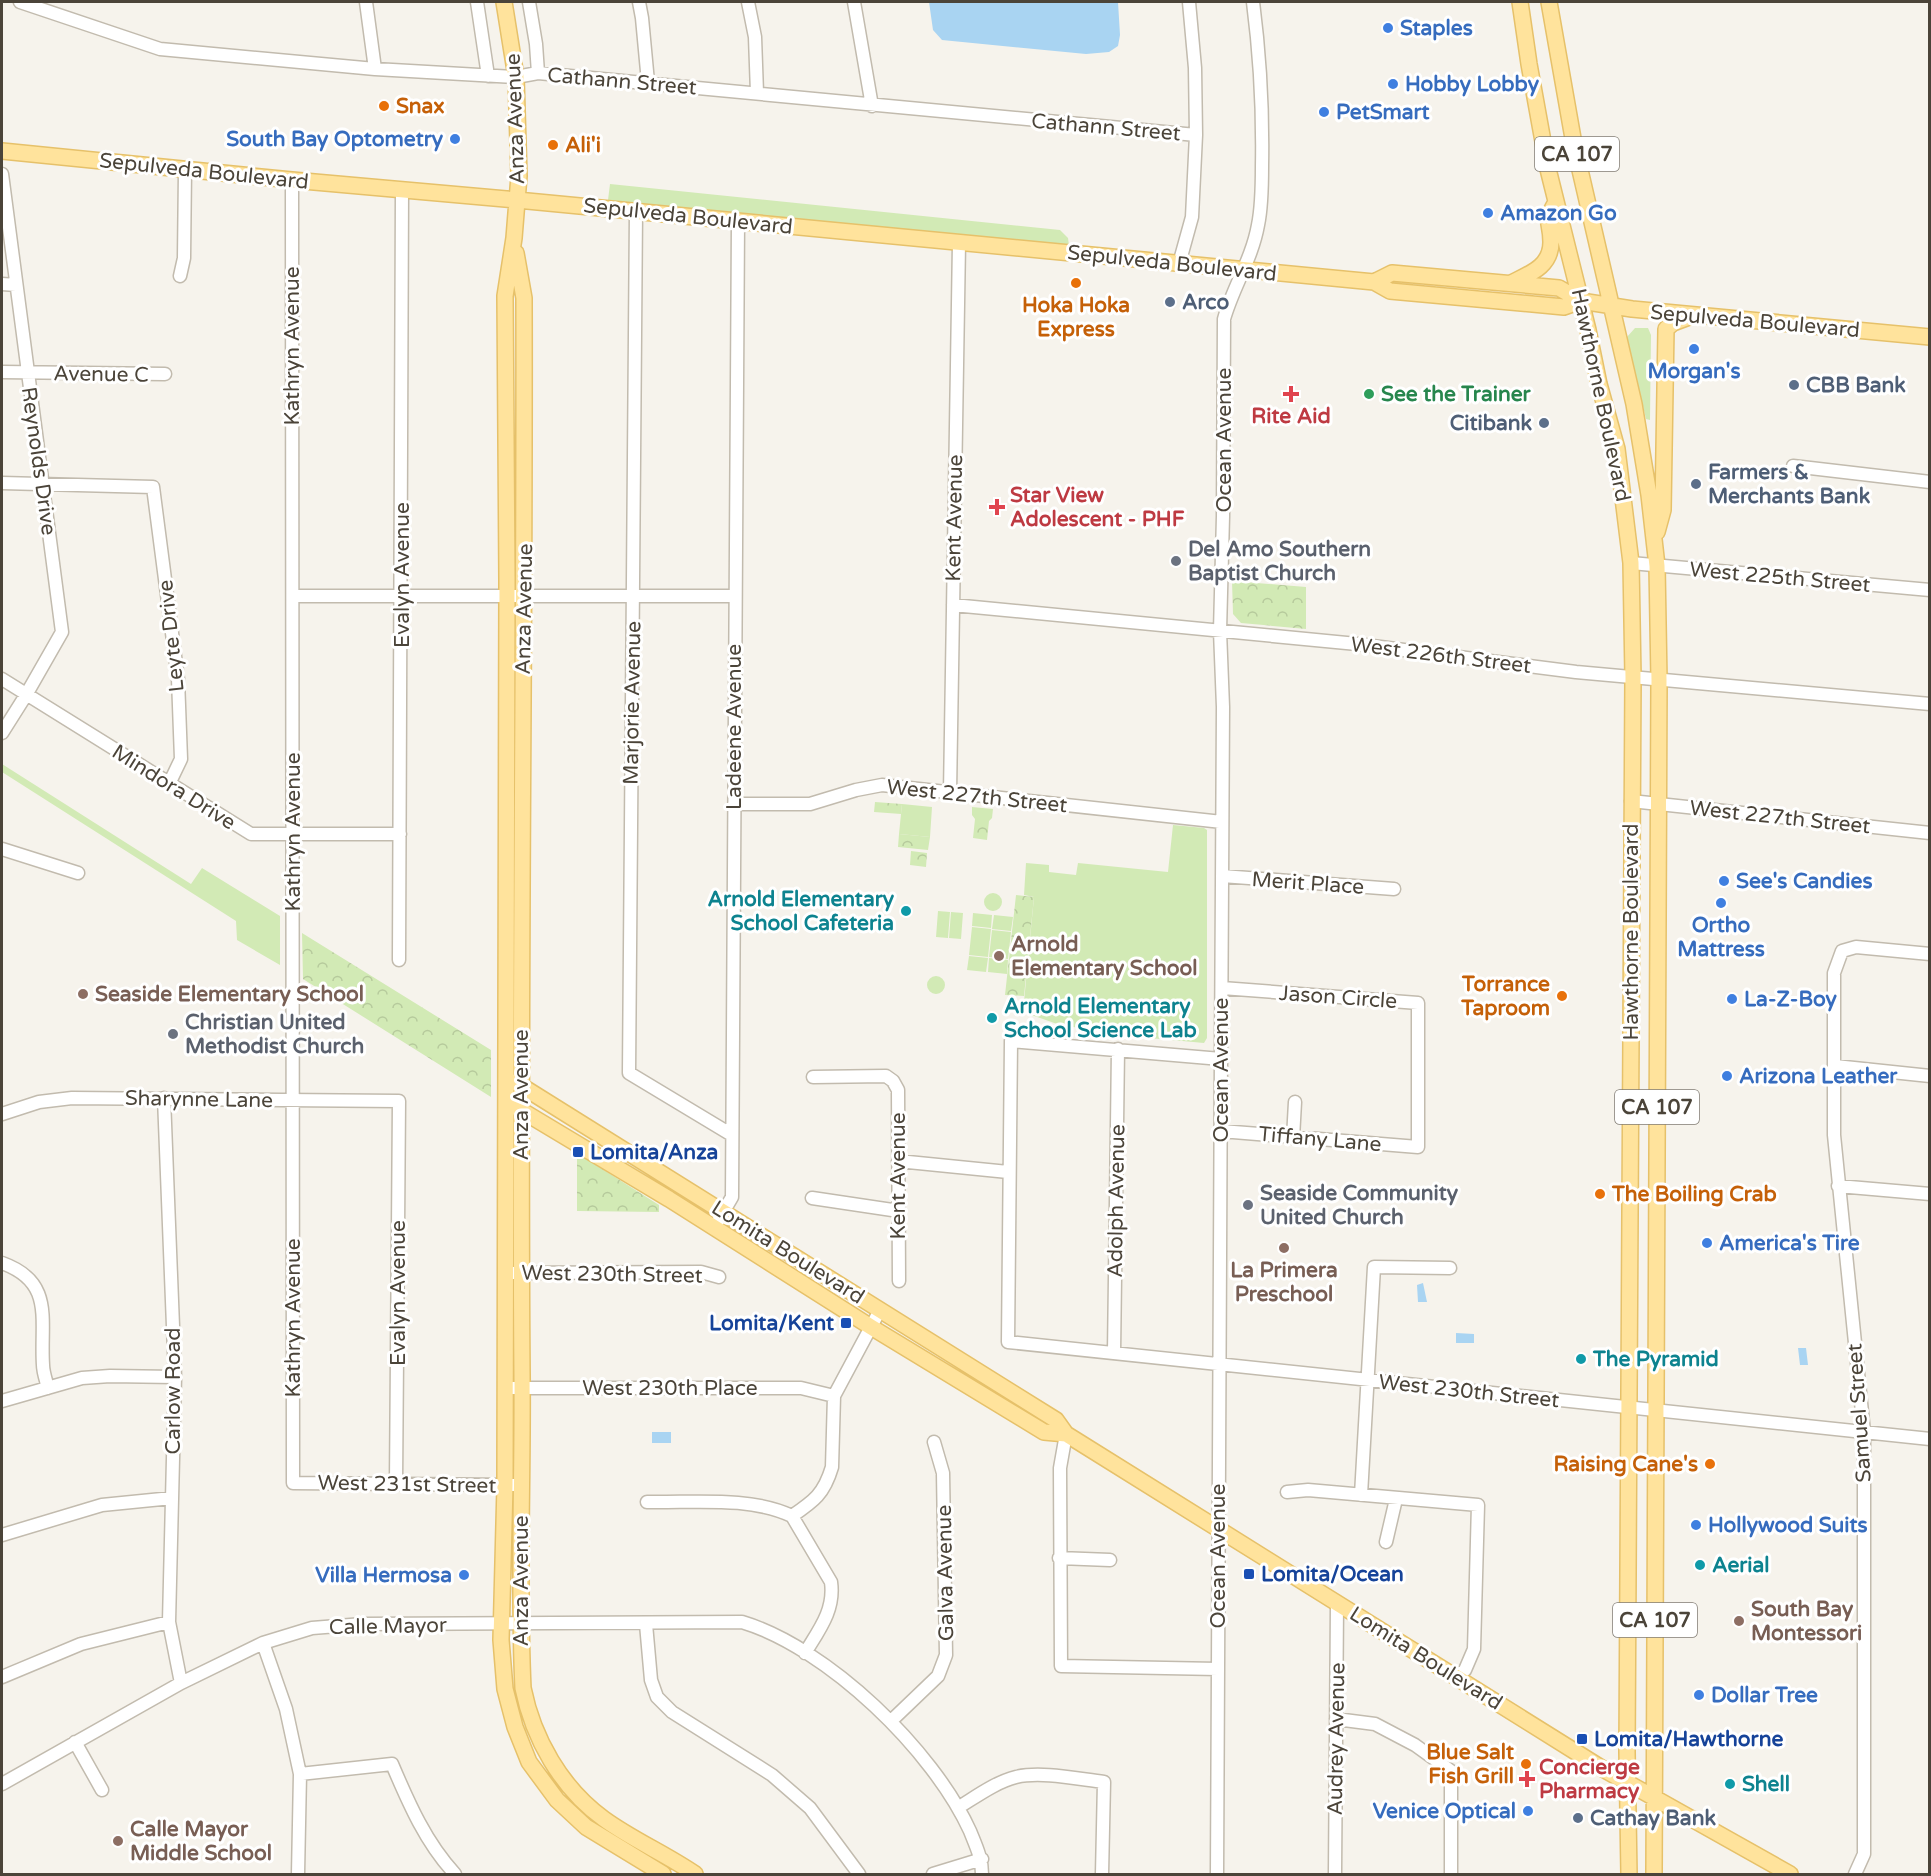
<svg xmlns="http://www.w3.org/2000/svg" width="1931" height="1876" viewBox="0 0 1931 1876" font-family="'Varela Round',sans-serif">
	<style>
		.grass { fill: #d2eab5 }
		.park { fill: url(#park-crowns) }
		.water { fill: #a9d4f2 }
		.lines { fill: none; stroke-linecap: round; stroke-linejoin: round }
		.minor-casing { stroke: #c2bbae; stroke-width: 15 }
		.major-casing { stroke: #e6c16a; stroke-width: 18 }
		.minor { stroke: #fff; stroke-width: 12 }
		.major { stroke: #ffe39c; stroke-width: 15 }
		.shop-dot { fill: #3f7fe0; stroke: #fff; stroke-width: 2 }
		.food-dot { fill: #e8710a; stroke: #fff; stroke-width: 2 }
		.service-dot { fill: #5c6f8a; stroke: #fff; stroke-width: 2 }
		.health-dot { fill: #e0444e; stroke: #fff; stroke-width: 2 }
		.leisure-dot { fill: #2e9e5b; stroke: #fff; stroke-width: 2 }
		.worship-dot { fill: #6b7280; stroke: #fff; stroke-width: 2 }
		.culture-dot { fill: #0f9aa8; stroke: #fff; stroke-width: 2 }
		.education-dot { fill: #8d6e63; stroke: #fff; stroke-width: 2 }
		.transit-dot { fill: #1a4fb4; stroke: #fff; stroke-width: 2 }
		.labels { text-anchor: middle; stroke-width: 6; stroke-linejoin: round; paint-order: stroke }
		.shield { fill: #fff; stroke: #817c74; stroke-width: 1.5 }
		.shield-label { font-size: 20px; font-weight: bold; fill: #4b4439 }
		.shop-label { font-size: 21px; font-weight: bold; fill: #366cbe; stroke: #fff; text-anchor: start }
		.street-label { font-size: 21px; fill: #4b4439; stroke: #fff }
		.food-label { font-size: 21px; font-weight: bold; fill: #c56008; stroke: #fff; text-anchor: start }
		.service-label { font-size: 21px; font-weight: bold; fill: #4e5e75; stroke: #fff; text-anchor: start }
		.leisure-label { font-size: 21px; font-weight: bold; fill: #27864d; stroke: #fff; text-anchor: start }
		.health-label { font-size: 21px; font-weight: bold; fill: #be3a42; stroke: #fff; text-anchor: start }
		.worship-label { font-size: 21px; font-weight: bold; fill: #5b616d; stroke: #fff; text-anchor: start }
		.culture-label { font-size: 21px; font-weight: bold; fill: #0d838f; stroke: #fff; text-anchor: start }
		.education-label { font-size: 21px; font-weight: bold; fill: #785e54; stroke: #fff; text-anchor: start }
		.transit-label { font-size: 21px; font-weight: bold; fill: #164399; stroke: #fff; text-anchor: start }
	</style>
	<defs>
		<pattern id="park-crowns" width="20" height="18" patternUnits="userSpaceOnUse" patternTransform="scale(1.5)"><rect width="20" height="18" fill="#d2eab5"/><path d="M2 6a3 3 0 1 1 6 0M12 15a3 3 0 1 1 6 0" fill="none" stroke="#b6ca9c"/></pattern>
	</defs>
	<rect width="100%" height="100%" fill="#f6f3ec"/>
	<path class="grass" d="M610,184L1060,230L1068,238L1070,253L607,208Z
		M1635,328H1648L1651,335L1650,420L1646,419L1627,337Z
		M2,764L191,884L202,868L280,916V965L237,940L236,921L2,772Z
		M902,804L932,807L930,837L899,834Z
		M1173,825L1204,828L1207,830V1038L1204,1043L1106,1034L1105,1032L1060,1025L1023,1012L1034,897L1024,895L1026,863L1049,865V872L1076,875L1078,863L1168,872Z
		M984 902a9 9 0 1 1 18 0a9 9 0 1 1-18 0Z
		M938,911L950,912L948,938L936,937Z
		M951,912L963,913L961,939L949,938Z
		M973,913L992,915L991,928L972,926Z
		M994,915L1013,917L1011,931L992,929Z
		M972,927L991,929L988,957L969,955Z
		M992,930L1011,932L1008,959L989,957Z
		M969,956L988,958L986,972L967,970Z
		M989,958L1008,960L1007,974L988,972Z
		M927 985a9 9 0 1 1 18 0a9 9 0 1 1-18 0Z"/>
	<path class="park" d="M1232,581L1306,587V629L1241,623L1233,614Z
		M875,802L902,804L901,814L874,812Z
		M972,807L993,809L992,818L989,821L987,840L973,838L975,819L972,815Z
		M899,834L930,837L928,850L898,847Z
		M911,851L927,853L926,867L910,865Z
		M1016,895L1034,897L1024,996L1005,995Z
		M302,933L491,1050V1097L303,979Z
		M577,1153L659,1205V1212L577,1211Z"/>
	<path class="water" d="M929,2H1118L1120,35L1118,46L1109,52L1086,54L942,40L933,30Z
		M1423,1283L1427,1302H1418L1417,1285Z
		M1456,1333L1474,1334V1343H1456Z
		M1798,1348H1806L1808,1365H1800Z
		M652,1432H671V1443H652Z"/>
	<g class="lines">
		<defs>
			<path id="minor" d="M20,2L160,49L375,69L516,77L538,73L1196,135
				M366,2L375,69
				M477,2L488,76
				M529,2L536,44L538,73
				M639,2L642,18L648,82
				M748,2L755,37L757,93
				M854,2L872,106
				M2,174L62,632L26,695L2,733
				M292,180L293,1483L514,1485
				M636,211L629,1073L732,1135
				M1179,264L1192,217L1196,135L1195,68L1189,2
				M180,276L184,258L185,170
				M2,284L16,285
				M2,372L165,374
				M1793,466L1930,482
				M2,483L153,487L178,679L181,759L169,784
				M1631,563L1930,590
				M293,596H735
				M953,605L1357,644L1576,672L1930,704
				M2,679L251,834H400
				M950,793L959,243
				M1631,801L1930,833
				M734,804H810L856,790L882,785L1222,822
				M2,849L78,873
				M1222,876L1394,889
				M399,960L402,189
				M1221,1059L1011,1041L1008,1342L1930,1439
				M1835,1066L1930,1076
				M813,1077L886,1076L893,1081L898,1090L899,1281
				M164,1098L175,1377L169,1622L181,1683
				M2,1114L39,1102L72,1098L399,1101L396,1484
				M1221,1131L1418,1147V1003L1222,988
				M1293,1138L1295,1102
				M898,1161L1008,1172
				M1838,1186L1930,1194
				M812,1198L899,1211
				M714,1228L732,1197L738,221
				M2,1263C55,1282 40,1320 43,1365C43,1372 46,1380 48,1388
				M505,1273L701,1272L719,1277
				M1114,1353L1118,1049
				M505,1388H801L834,1396
				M2,1401L82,1378L110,1376L175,1377
				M1066,1434L1060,1468L1061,1666L1218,1669
				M1287,1492L1308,1490L1478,1505L1474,1649L1465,1670L1456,1677
				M1361,1495L1374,1267L1450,1268
				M647,1502C693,1503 750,1496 792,1516
				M2,1535L102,1505L172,1498
				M1386,1542L1396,1499
				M1059,1558L1110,1560
				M646,1624L651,1680L657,1697L672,1712L772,1775L810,1808L859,1874
				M263,1643L286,1709L300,1774L298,1874
				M805,1653C819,1630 835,1610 831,1582L792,1516C814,1501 824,1494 832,1467L834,1396L880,1310
				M2,1677L81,1644L169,1622
				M1336,1719L1375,1724L1415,1745L1451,1771V1874
				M891,1721L938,1676L946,1655L943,1473L934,1442
				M75,1742L102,1790
				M300,1774L392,1764C409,1804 426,1843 455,1874
				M2,1784L181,1683L263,1643L312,1628L363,1624L742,1622C828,1648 933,1750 970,1831C976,1846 982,1858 982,1874
				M959,1807C977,1796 996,1782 1016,1777C1041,1771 1078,1779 1104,1782L1102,1874
				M933,1874L982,1859
				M1217,1874C1218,1485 1221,1096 1223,707L1220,631L1223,516L1224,319C1233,287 1252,259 1258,225C1262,206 1262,185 1262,166C1263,111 1260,56 1253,2
				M1335,1874L1337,1603
				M1855,1874L1864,1854V1432L1834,1135V973L1842,951L1856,947L1930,954"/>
			<path id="major" d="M504,2L516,77L519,176L514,238L505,296L507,580L505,1485L501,1640L505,1689L515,1727L529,1762L557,1800L586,1827L663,1874
				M1520,2L1529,64L1548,169L1588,330L1599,384L1617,449L1631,563L1633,677L1627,1752L1629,1874
				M1549,2L1574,144L1634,404L1649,495L1657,566L1659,680L1654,1874
				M2,151L292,180L517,200L1374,282L1390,291L1564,307L1581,301
				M516,253L524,298C525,657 519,1015 522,1374C523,1478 518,1583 523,1688C533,1738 561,1788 604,1819C633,1840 666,1854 695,1874
				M1374,282L1392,273L1559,288L1581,301L1632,309L1930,337
				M1511,283C1529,274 1551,267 1551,242C1551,220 1543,224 1556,202
				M1657,532L1663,510L1666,329L1673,323L1689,317
				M515,1082L1056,1420L1066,1434L1603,1769L1790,1874
				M514,1106L669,1199L871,1327L1044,1432L1066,1434"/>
		</defs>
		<use href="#minor" class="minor-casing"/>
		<use href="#major" class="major-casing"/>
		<use href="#minor" class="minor"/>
		<use href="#major" class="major"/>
	</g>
	<g class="shop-dot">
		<circle cx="1388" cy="28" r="6"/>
		<circle cx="1393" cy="84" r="6"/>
		<circle cx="1324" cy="112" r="6"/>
		<circle cx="455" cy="139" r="6"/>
		<circle cx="1488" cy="213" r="6"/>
		<circle cx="1694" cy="349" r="6"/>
		<circle cx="1724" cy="881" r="6"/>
		<circle cx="1721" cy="903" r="6"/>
		<circle cx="1732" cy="999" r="6"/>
		<circle cx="1727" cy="1076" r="6"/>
		<circle cx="1707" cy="1243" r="6"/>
		<circle cx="1696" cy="1525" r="6"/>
		<circle cx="464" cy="1575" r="6"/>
		<circle cx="1699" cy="1695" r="6"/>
		<circle cx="1528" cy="1811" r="6"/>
	</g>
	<g class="food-dot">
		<circle cx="384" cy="106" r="6"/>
		<circle cx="553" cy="145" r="6"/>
		<circle cx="1076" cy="283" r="6"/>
		<circle cx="1562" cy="996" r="6"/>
		<circle cx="1600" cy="1194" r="6"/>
		<circle cx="1710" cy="1464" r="6"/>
		<circle cx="1526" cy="1764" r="6"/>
	</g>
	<g class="service-dot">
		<circle cx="1170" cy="302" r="6"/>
		<circle cx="1794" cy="385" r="6"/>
		<circle cx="1544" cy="423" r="6"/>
		<circle cx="1696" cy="484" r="6"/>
		<circle cx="1578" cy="1818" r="6"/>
	</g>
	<g class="health-dot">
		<path d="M1288 385h6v6h6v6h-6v6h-6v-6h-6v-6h6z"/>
		<path d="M994 498h6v6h6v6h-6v6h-6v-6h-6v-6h6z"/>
		<path d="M1524 1770h6v6h6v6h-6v6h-6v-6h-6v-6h6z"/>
	</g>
	<circle class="leisure-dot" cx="1369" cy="394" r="6"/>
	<g class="worship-dot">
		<circle cx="1176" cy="561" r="6"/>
		<circle cx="173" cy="1034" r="6"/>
		<circle cx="1248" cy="1205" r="6"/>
	</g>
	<g class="culture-dot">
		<circle cx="906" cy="911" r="6"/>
		<circle cx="992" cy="1018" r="6"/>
		<circle cx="1581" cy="1359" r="6"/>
		<circle cx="1700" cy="1565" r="6"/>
		<circle cx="1730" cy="1784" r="6"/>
	</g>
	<g class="education-dot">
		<circle cx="999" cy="956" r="6"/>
		<circle cx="83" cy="994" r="6"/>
		<circle cx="1284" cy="1248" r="6"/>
		<circle cx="1739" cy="1621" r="6"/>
		<circle cx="118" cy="1841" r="6"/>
	</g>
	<g class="transit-dot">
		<rect x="572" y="1146" width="12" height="12" rx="3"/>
		<rect x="840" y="1317" width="12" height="12" rx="3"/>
		<rect x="1243" y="1568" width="12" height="12" rx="3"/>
		<rect x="1576" y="1733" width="12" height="12" rx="3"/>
	</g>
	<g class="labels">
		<g class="shield">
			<rect x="1535" y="137" width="84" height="34" rx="4.5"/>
			<rect x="1615" y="1090" width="84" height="34" rx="4.5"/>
			<rect x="1613" y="1603" width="84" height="34" rx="4.5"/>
		</g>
		<g class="shield-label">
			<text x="1577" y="161">CA 107</text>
			<text x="1657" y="1114">CA 107</text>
			<text x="1655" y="1627">CA 107</text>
		</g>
		<g class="shop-label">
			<text x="1400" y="35">Staples</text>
			<text x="1405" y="91">Hobby Lobby</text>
			<text x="1336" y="119">PetSmart</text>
			<text x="443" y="146" text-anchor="end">South Bay Optometry</text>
			<text x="1500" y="220">Amazon Go</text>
			<text x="1694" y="378" text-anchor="middle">Morgan's</text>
			<text x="1736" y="888">See's Candies</text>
			<text x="1721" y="932" text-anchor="middle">Ortho<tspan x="1721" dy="24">Mattress</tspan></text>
			<text x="1744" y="1006">La-Z-Boy</text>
			<text x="1739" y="1083">Arizona Leather</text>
			<text x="1719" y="1250">America's Tire</text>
			<text x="1708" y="1532">Hollywood Suits</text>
			<text x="452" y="1582" text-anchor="end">Villa Hermosa</text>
			<text x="1711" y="1702">Dollar Tree</text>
			<text x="1516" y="1818" text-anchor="end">Venice Optical</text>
		</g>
		<g class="street-label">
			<text transform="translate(622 81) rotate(5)" y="7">Cathann Street</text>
			<text transform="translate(515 119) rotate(-92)" y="7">Anza Avenue</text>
			<text transform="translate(1106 127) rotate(5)" y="7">Cathann Street</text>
			<text transform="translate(204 171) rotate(6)" y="7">Sepulveda Boulevard</text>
			<text transform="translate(688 216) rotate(6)" y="7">Sepulveda Boulevard</text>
			<text transform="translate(1172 263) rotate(6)" y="7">Sepulveda Boulevard</text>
			<text transform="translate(1755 321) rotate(5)" y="7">Sepulveda Boulevard</text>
			<text transform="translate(292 346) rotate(-90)" y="7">Kathryn Avenue</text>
			<text transform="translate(101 374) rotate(1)" y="7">Avenue C</text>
			<text transform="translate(1601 395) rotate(78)" y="7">Hawthorne Boulevard</text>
			<text transform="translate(1224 440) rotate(-90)" y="7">Ocean Avenue</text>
			<text transform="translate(39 461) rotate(82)" y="7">Reynolds Drive</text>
			<text transform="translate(954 518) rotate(-89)" y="7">Kent Avenue</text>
			<text transform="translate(402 575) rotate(-90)" y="7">Evalyn Avenue</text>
			<text transform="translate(1780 577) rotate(5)" y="7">West 225th Street</text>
			<text transform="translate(524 609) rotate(-89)" y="7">Anza Avenue</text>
			<text transform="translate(171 636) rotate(-96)" y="7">Leyte Drive</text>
			<text transform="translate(1441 655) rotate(7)" y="7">West 226th Street</text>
			<text transform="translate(632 703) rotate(-89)" y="7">Marjorie Avenue</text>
			<text transform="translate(734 727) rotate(-90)" y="7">Ladeene Avenue</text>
			<text transform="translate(174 787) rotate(32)" y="7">Mindora Drive</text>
			<text transform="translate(977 796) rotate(6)" y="7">West 227th Street</text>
			<text transform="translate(1780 817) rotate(6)" y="7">West 227th Street</text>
			<text transform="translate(293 832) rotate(-90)" y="7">Kathryn Avenue</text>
			<text transform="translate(1308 883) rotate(4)" y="7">Merit Place</text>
			<text transform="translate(1631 932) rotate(-90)" y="7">Hawthorne Boulevard</text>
			<text transform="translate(1338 997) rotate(4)" y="7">Jason Circle</text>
			<text transform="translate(1221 1070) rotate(-90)" y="7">Ocean Avenue</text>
			<text transform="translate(521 1095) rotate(-90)" y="7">Anza Avenue</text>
			<text transform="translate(199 1099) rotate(1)" y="7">Sharynne Lane</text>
			<text transform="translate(1320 1139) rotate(5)" y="7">Tiffany Lane</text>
			<text transform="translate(898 1176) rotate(-90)" y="7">Kent Avenue</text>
			<text transform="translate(1116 1201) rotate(-89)" y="7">Adolph Avenue</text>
			<text transform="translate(788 1252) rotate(32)" y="7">Lomita Boulevard</text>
			<text transform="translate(612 1274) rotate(1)" y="7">West 230th Street</text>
			<text transform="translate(398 1293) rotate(-90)" y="7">Evalyn Avenue</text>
			<text transform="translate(293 1318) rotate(-90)" y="7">Kathryn Avenue</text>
			<text x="670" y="1395">West 230th Place</text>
			<text transform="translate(173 1391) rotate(-90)" y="7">Carlow Road</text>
			<text transform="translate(1469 1391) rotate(6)" y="7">West 230th Street</text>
			<text transform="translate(1859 1413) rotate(-94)" y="7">Samuel Street</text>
			<text transform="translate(407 1484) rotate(1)" y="7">West 231st Street</text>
			<text transform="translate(1218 1556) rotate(-90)" y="7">Ocean Avenue</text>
			<text transform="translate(945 1573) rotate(-91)" y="7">Galva Avenue</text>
			<text transform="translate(521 1581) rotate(-90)" y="7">Anza Avenue</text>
			<text transform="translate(388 1626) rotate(-1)" y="7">Calle Mayor</text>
			<text transform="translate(1426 1658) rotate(32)" y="7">Lomita Boulevard</text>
			<text transform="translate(1336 1739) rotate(-89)" y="7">Audrey Avenue</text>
		</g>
		<g class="food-label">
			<text x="396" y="113">Snax</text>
			<text x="565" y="152">Ali'i</text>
			<text x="1076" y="312" text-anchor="middle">Hoka Hoka<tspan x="1076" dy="24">Express</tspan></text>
			<text x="1550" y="991" text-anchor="end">Torrance<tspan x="1550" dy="24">Taproom</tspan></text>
			<text x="1612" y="1201">The Boiling Crab</text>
			<text x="1698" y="1471" text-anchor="end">Raising Cane's</text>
			<text x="1514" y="1759" text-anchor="end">Blue Salt<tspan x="1514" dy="24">Fish Grill</tspan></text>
		</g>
		<g class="service-label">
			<text x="1182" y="309">Arco</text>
			<text x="1806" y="392">CBB Bank</text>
			<text x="1532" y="430" text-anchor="end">Citibank</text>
			<text x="1708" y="479">Farmers &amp;<tspan x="1708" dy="24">Merchants Bank</tspan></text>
			<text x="1590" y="1825">Cathay Bank</text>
		</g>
		<g class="leisure-label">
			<text x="1381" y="401">See the Trainer</text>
		</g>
		<g class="health-label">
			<text x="1291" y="423" text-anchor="middle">Rite Aid</text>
			<text x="1010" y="502">Star View<tspan x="1010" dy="24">Adolescent - PHF</tspan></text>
			<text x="1539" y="1774">Concierge<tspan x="1539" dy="24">Pharmacy</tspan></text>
		</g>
		<g class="worship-label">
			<text x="1188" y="556">Del Amo Southern<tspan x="1188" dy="24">Baptist Church</tspan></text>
			<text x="185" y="1029">Christian United<tspan x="185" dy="24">Methodist Church</tspan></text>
			<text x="1260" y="1200">Seaside Community<tspan x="1260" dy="24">United Church</tspan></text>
		</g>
		<g class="culture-label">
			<text x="894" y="906" text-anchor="end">Arnold Elementary<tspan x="894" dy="24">School Cafeteria</tspan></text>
			<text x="1004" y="1013">Arnold Elementary<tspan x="1004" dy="24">School Science Lab</tspan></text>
			<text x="1593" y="1366">The Pyramid</text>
			<text x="1712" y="1572">Aerial</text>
			<text x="1742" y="1791">Shell</text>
		</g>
		<g class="education-label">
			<text x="1011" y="951">Arnold<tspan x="1011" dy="24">Elementary School</tspan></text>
			<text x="95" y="1001">Seaside Elementary School</text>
			<text x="1284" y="1277" text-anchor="middle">La Primera<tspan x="1284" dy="24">Preschool</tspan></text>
			<text x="1751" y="1616">South Bay<tspan x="1751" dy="24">Montessori</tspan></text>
			<text x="130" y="1836">Calle Mayor<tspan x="130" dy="24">Middle School</tspan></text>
		</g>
		<g class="transit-label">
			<text x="590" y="1159">Lomita/Anza</text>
			<text x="834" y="1330" text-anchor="end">Lomita/Kent</text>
			<text x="1261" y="1581">Lomita/Ocean</text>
			<text x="1594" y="1746">Lomita/Hawthorne</text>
		</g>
	</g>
	<rect width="1931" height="1876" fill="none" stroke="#4b4439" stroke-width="6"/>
</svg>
